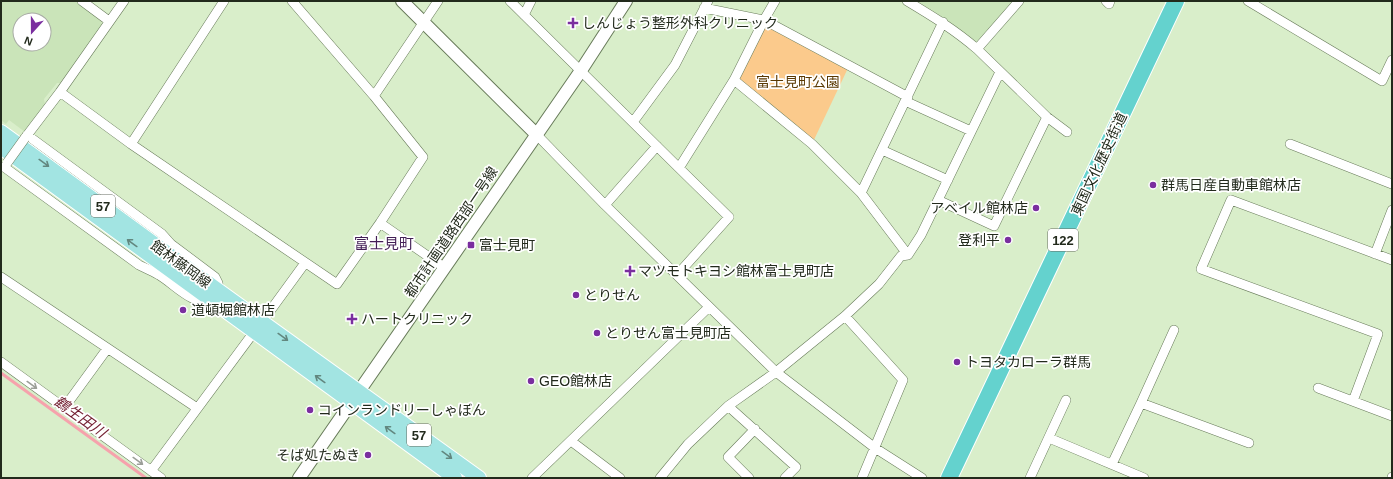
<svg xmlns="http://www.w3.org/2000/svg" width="1393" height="479" viewBox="0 0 1393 479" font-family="Helvetica,'Noto Sans JP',sans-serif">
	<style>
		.built { fill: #cae4b9; fill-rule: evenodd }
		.green { fill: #fbca8c }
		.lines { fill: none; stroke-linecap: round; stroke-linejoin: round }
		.stream { stroke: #f6a2ac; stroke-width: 3 }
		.street-casing { stroke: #687b5a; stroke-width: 10 }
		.secondary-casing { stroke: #687b5a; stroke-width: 14 }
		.primary-casing { stroke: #fff; stroke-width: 16 }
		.highway-casing { stroke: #fff; stroke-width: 18 }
		.street { stroke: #fff; stroke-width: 9 }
		.secondary { stroke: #fff; stroke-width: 12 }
		.primary { stroke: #a2e4e2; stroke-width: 14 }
		.highway { stroke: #64d2ce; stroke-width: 16 }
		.street-bridge-casing { stroke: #687b5a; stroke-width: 10; stroke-linecap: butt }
		.street-bridge { stroke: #fff; stroke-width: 9 }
		.oneway { stroke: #62877f }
		.oneway2 { stroke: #9c9f99 }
		.poi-dot { fill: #7a2e9f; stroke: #fff; stroke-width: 1.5 }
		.labels { text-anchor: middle; stroke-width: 3.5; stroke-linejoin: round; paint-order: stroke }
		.shield { fill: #fff; stroke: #646a60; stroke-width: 1 }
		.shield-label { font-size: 13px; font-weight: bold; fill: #222a1c }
		.poi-label { font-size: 14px; fill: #222a1c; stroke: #fff; text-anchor: start }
		.park-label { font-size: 14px; fill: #5a3902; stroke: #fff }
		.street-label { font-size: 14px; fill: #222a1c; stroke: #fff }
		.neighbourhood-label { font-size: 15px; fill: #431f56; stroke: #fff }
		.water-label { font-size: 15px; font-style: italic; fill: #731f31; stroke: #fff }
	</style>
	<rect width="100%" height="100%" fill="#d9eeca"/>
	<path class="built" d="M1,1H75L101,20L102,25L61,83H57L44,99L45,105L25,132L9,120L6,124L1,120ZM20,20H44V44H20Z
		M917,1H1013L978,43L935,12Z"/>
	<path class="green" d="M764,20L849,66L812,144L734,80Z"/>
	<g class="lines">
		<path class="stream" d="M1,373L146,478"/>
		<defs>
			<path id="street" d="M82,1L109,21
				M510,1L679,168L729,217L677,275
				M907,1C932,16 955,30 977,49L1047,117L1067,132
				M1106,1L1109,4L1110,1
				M1248,1L1382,81L1392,60
				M704,8L764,20L908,97
				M524,15L531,1
				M977,49L1019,1
				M734,80L812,144L861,193L908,255
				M60,92L131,144L337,284L380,223L423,157L374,96L292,1
				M374,96L438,1
				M905,101L971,131
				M633,122L675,65L708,1
				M536,134L605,205L776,372L875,448L922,478
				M27,135L162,234L171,244L215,277L218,283L219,291
				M25,138L60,92L124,1
				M131,144L224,1
				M1290,144L1392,184
				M882,150L948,180
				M4,167L139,265C145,268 152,271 159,275C177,286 191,305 214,302
				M679,168L734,80L764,20L775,1
				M861,193L943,22
				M938,200L994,226L1047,117
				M605,205L657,146
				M380,223L445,268
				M1375,254L1392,210
				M1,277L197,408
				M845,316L903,380L862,478
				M262,322L305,263
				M1,362L161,478
				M1318,388L1392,416
				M1353,401L1378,334L1201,269L1231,200L1392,260
				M1141,403L1249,443
				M728,406L796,467L785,478
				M64,408L107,349
				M1049,438L1144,478
				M571,441L620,478
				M1112,464L1141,403L1174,330
				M151,471L254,332
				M532,478L709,307
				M660,478L688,444L728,406L776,372L845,316L879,284L901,256L908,255L921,235L1000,72
				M749,478L728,457L755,429
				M1030,478L1066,400
				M1392,478V477"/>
			<path id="secondary" d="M402,1L536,134
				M299,478L580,72L626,1"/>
			<path id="primary" d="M1,132L219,291L479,478
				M1,147L455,478"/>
			<path id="highway" d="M949,478L1176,1"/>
		</defs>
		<use href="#street" class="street-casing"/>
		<use href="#secondary" class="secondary-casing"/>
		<use href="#primary" class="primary-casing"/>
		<use href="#highway" class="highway-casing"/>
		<use href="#street" class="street"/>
		<use href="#secondary" class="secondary"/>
		<use href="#primary" class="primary"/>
		<use href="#highway" class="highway"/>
		<defs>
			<path id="street-bridge" d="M7,163L25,138"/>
		</defs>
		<use href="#street-bridge" class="street-bridge-casing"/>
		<use href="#street-bridge" class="street-bridge"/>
	</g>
	<defs><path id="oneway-shaft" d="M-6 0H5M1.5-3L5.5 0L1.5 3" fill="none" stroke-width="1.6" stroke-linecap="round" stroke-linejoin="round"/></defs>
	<g class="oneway">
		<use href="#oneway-shaft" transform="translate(44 163) rotate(36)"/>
		<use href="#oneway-shaft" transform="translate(132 243) rotate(-144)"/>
		<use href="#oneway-shaft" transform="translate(283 337) rotate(36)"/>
		<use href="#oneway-shaft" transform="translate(320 379) rotate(-144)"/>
		<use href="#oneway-shaft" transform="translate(390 430) rotate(-144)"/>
		<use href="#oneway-shaft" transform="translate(447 455) rotate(36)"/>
	</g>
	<g class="oneway2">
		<use href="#oneway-shaft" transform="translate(32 385) rotate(36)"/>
		<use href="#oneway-shaft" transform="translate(138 461) rotate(36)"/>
	</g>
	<g class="poi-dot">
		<path d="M571 17h4v4h4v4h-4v4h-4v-4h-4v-4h4z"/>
		<circle cx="1153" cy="185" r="4"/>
		<circle cx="1036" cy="208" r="4"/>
		<circle cx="1008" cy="240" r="4"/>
		<rect x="467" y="241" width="8" height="8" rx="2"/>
		<path d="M628 265h4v4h4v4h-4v4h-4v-4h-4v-4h4z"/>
		<circle cx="576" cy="295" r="4"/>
		<circle cx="183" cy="310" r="4"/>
		<path d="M350 313h4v4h4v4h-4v4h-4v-4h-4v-4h4z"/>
		<circle cx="597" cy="333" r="4"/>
		<circle cx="957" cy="362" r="4"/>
		<circle cx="531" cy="381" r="4"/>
		<circle cx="310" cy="410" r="4"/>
		<circle cx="368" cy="455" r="4"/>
	</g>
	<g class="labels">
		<g class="shield">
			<rect x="91" y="195" width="24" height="22" rx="3"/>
			<rect x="1048" y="229" width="30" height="22" rx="3"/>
			<rect x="407" y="424" width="24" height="22" rx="3"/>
		</g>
		<g class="shield-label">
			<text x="103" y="211">57</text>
			<text x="1063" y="245">122</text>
			<text x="419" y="440">57</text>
		</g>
		<g class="poi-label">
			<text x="582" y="28">しんじょう整形外科クリニック</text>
			<text x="1161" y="190">群馬日産自動車館林店</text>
			<text x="1028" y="213" text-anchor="end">アベイル館林店</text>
			<text x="1000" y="245" text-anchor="end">登利平</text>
			<text x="479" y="250">富士見町</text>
			<text x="638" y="276">マツモトキヨシ館林富士見町店</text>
			<text x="584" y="300">とりせん</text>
			<text x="191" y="315">道頓堀館林店</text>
			<text x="361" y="324">ハートクリニック</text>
			<text x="605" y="338">とりせん富士見町店</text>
			<text x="965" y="367">トヨタカローラ群馬</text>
			<text x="539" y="386">GEO館林店</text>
			<text x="318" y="415">コインランドリーしゃぼん</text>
			<text x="360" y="460" text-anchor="end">そば処たぬき</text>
		</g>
		<g class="park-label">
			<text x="798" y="87">富士見町公園</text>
		</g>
		<g class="street-label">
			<text transform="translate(1099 164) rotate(-65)" y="5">東国文化歴史街道</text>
			<text transform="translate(451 232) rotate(-56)" y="5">都市計画道路西部一号線</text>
			<text transform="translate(181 264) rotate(36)" y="5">館林藤岡線</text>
		</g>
		<g class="neighbourhood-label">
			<text x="384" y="249">富士見町</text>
		</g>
		<g class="water-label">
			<text transform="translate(80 417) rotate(36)" y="5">鶴生田川</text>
		</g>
	</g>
	<rect width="1393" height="479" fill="none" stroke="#222a1c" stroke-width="4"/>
	<g transform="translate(32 32) rotate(201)"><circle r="19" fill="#ffffff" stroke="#a7aaa4"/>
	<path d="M0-3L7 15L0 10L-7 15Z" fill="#7a2e9f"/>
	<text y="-6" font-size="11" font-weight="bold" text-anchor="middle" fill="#222a1c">N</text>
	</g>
</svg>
